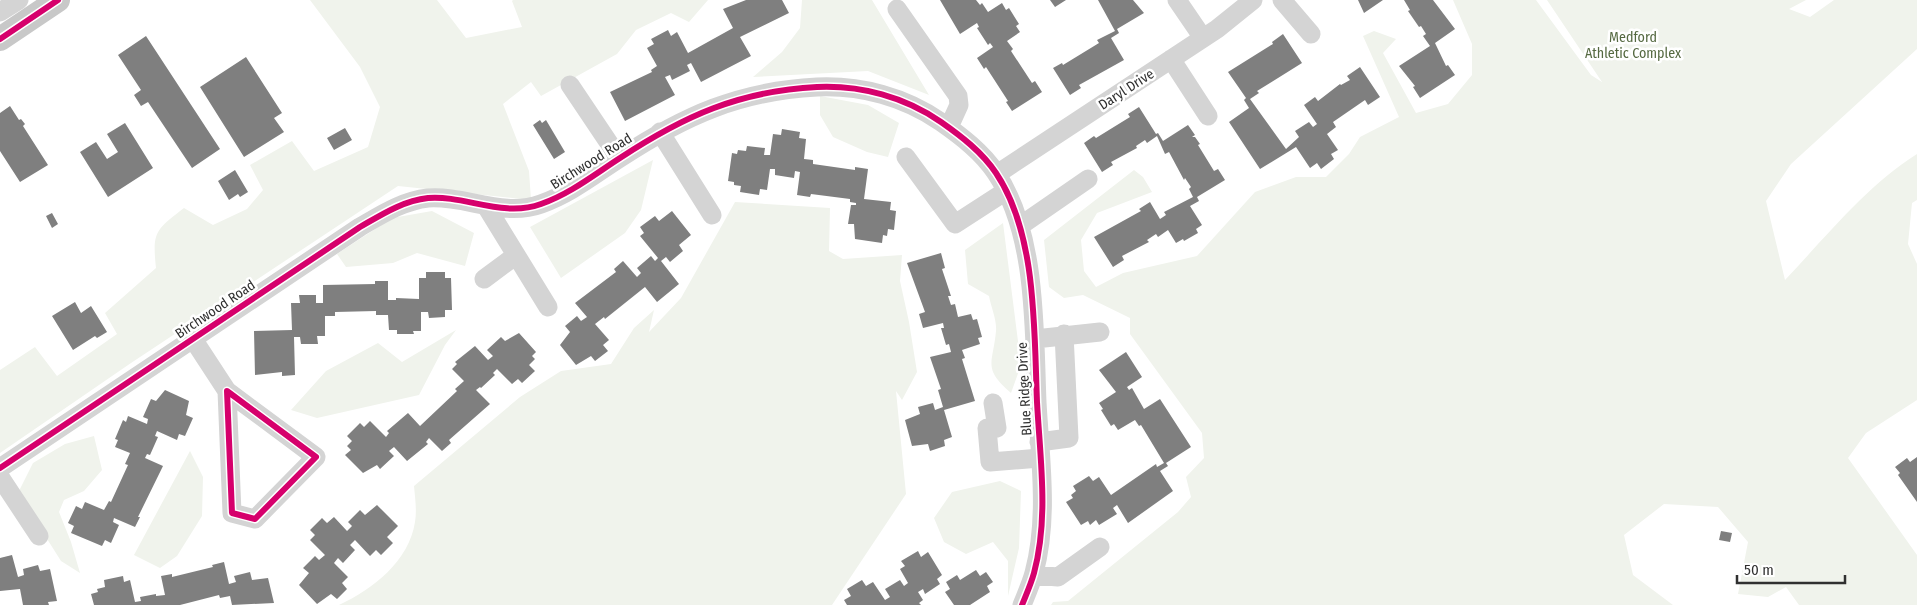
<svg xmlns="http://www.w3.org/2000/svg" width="1917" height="605" viewBox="0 0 1917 605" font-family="'Fira Sans Condensed',sans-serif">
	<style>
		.green { fill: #f0f3ec }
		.building { fill: #7f7f7f }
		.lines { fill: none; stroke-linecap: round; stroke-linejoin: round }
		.minor { stroke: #d4d4d4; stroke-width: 19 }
		.major { stroke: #c8c8c8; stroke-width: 24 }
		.cycleway-casing { stroke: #fff; stroke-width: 9 }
		.cycleway { stroke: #d6006c; stroke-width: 6 }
		.labels { text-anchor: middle; stroke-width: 5; stroke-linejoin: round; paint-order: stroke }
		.park-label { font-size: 14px; fill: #556941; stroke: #fff }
		.street-label { font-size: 14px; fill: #303030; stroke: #fff }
	</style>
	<rect width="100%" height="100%" fill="#fff"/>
	<path class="green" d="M310,0H437L466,38L522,27L512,1L513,0H708L689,22L671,13L636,30L617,54L541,96L531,82L503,104L529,171L531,200L398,186L131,363L0,453V370L35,347L57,376L117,334L105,313L156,268C152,231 156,230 184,208L213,225L247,209L263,190L250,165L292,141L314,171L368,147L380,107L360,67Z
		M802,0H872L929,95L868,71L753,77L782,52L800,28Z
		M1453,0H1536L1591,75L1602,82L1547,0H1806L1789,9L1810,17L1834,0H1917V49L1791,164L1766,201L1785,280C1825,238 1867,185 1917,154V200L1912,203L1908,244L1917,264V400L1866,433L1848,458L1917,555V605H1799L1786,587L1768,597L1738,594L1748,542L1718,507L1664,504L1624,535L1633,575L1673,605H1051L1053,602L1068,601L1178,512L1191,497L1186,477L1204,458L1202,433L1130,334V318L1083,295L1064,298L1049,287L1044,240L1134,170L1143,177L1152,192L1097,213L1081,240L1084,271L1096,287L1123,273L1197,256L1255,192L1296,177H1326L1349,154L1360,137L1399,117L1363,36L1374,31L1396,39L1383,53L1416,113L1448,104L1472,75V44Z
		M820,96L868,105L899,123L888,157L867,152L833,137L820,115Z
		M653,160L641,210L625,233L561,278L530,227Z
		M735,202L830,208L829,251L843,259L902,255L900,281L909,322L917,372L902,400L896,391L906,494L832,605H339C373,589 409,561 415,522C417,511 415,497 414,486L520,397L561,371L611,364L634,328L654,310L649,332L681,298Z
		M432,211L474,233L465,266L417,253L393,263L346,267L337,254L392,218Z
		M1003,223L1021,365L1011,393C982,368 993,364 996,331C997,320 991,307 989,296L968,284L965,250Z
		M456,330L445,345L419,395L317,418L291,410L326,371L378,343L402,362Z
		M94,436L102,470L84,491L64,500L59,512L71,542L80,573L61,561L18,493L33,463L65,444Z
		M190,451L203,477L202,516L177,556L160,568L134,555Z
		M1000,481L1021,491L1019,548L1008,596V561L993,542L966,554L944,542L934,518L952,492Z"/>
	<path class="building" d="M746,0H782L789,13L740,37L751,56L701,82L691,63L687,65L690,71L672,80L670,75L665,77L675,95L625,121L610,92L652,72L651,70L657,66L647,48L654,44L651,39L668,30L671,36L677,32L688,53L733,28L723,9Z
		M940,0H976L980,5L982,3L988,12L1002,3L1006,10L1009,8L1019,24L1016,26L1020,32L1007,41L1013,49L1011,51L1032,83L1035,81L1042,92L1012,111L1006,102L1008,101L986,67L984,69L977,58L993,47L990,43L988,45L977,28L979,27L977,23L960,34Z
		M1050,0H1066L1055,7Z
		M1098,0H1133L1144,13L1117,29L1119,33L1111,38L1124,60L1079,85L1081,88L1070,95L1053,68L1062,63L1063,65L1099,43L1097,40L1115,31Z
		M1358,0H1383L1364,13Z
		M1404,0H1433L1455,29L1435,43L1446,66L1448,65L1455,75L1420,98L1413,87L1415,86L1399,66L1430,46L1423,36L1426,34L1421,26L1419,27L1408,11L1410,10Z
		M1283,34L1302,63L1257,91L1259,93L1250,99L1286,149L1299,137L1295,131L1309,122L1313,127L1317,124L1304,105L1315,97L1318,101L1340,84L1341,85L1350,80L1347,76L1360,67L1380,97L1368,105L1365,100L1333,122L1336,127L1327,134L1338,150L1331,154L1334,159L1321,169L1317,163L1310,168L1296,147L1260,169L1229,122L1249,108L1244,100L1246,98L1228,72L1273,44L1272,42Z
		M146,36L220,149L192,168L148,102L141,106L134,95L141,90L118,55Z
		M246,57L282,113L274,118L284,132L244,157L200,87Z
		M10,106L19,120L21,119L25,124L23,126L48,165L20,182L0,151V113Z
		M1139,107L1156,134L1158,133L1163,141L1188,125L1195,135L1192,137H1195L1200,144L1198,145L1214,171L1218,169L1225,180L1197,197L1199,201L1190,206L1202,225L1196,229L1198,233L1184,241L1183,239L1176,243L1168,230L1158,237L1156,234L1147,240L1149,242L1122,256L1124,260L1113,267L1094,237L1141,211L1139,209L1150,202L1160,219L1166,215L1164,212L1193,197L1189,189L1191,187L1185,178L1184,180L1169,152L1165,154L1157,136L1147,143L1145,140L1136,146L1137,148L1111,162L1113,165L1102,172L1084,143L1094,136L1096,138L1130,117L1128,114Z
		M540,120L542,123L546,120L565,152L554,159L533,125Z
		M125,123L153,168L108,197L80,152L96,142L107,159L118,152L107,134Z
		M345,128L352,140L334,150L327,138Z
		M782,129L800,132L799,138L806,139L804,159L813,160V164L855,170V167L868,169L864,199L891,202L890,210L896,211L894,230L888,229L887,236L883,235L882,243L855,239L854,224H848L851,205H856V203L850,202V199L811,194L810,197L797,195L800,172L795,171L794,178L775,175V169H770L767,190L760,189L759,195L740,192L741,186L734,185V182L728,181L732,153L737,154L738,150L746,151L747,146L765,148L764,155H770L773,134L781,135Z
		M235,170L248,192L240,197L238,194L229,200L218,181Z
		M672,211L691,235L679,245L683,251L670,262L666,257L661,261L679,284L657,302L645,287L605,319L604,317L595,324L609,340L603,345L608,351L595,361L591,356L576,365L560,345L570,332L565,326L577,316L581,321L587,317L575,303L616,272L614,269L623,261L637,277L641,273L637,268L651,256L655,261L658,258L640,236L644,233L640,227L655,216L659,221Z
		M52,213L58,224L52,228L46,216Z
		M941,253L945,268L942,269L951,296H948L951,305L955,304L958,317L971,314L973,320L977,319L982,337L978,338L980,344L962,350L965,358L962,359L975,401L944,410L952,437L944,440L945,446L930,451L928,444L912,446L905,420L920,414L918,407L933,403L935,410L943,407L938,390L941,389L930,357L951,352L949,344L946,345L941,328H944L943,323L923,328L919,314L925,312L907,263Z
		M426,272H445V278H451L452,310H445V317L429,318L428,312H421V331H413L414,334H397V330H389L388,315H376V311L335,312V316H325V336H317L318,344H301L300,337H294L295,375L282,376V372L255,375L254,331L292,330L291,303H300L299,295H316V303H323V285L375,284V281H388V300H396V298L419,299V278H426Z
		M75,302L81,313L91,306L107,332L97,338L95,336L73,350L52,316Z
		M519,333L536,352L532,356L535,359L529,365L535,371L522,383L518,379L512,384L497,369L493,373L495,375L481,388L480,387L476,390L490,404L449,440L451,443L442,451L429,438L426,442L428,444L407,461L394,447L389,451L394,456L380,469L377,465L363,473L345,455L351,450L347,446L352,441L347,436L360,423L364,427L370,421L386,437L389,433L387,431L408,413L420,426L457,391L455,389L464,381L452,369L457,364L455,362L475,346L488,360L493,356L487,350L501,337L505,341Z
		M1126,352L1142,377L1127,387L1129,390L1132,388L1144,409L1160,399L1191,447L1166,463L1168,466L1160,471L1173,491L1128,523L1117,505L1113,508L1117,514L1099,525L1096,520L1090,525L1088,521L1081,525L1066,502L1073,498L1071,495L1076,491L1073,486L1089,476L1093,481L1099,477L1111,495L1156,464L1157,467L1164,463L1141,425L1139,426L1135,420L1118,430L1114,424L1111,426L1101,410L1103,409L1099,403L1116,392L1099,370Z
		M165,390L189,401L186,415L193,418L185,436L179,434L177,440L157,431L155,436L158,437L150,455L147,454L145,458L163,466L138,517H140L135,527L114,518L113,522L119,525L111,543L105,540L102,546L71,533L74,526L68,523L76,506L82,509L85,502L104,510L109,501L111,502L128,465L125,464L130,453L115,447L118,440L115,439L123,420L126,422L128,416L147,424L148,419L143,417L151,399L156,401Z
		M1917,457V502L1898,475L1900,473L1895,467L1907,458L1910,462Z
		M377,505L398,526L387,537L393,543L381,555L376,550L370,556L355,540L350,545L355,550L343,563L338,558L334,563L348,577L342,583L347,589L337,599L331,594L317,604L299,585L309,573L303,568L315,556L319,560L325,555L310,540L315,535L310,530L322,518L327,523L334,517L347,531L352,526L348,522L360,510L365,515Z
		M1721,531L1732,533L1730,542L1719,540Z
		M918,551L921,557L928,552L942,575L937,579L940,584L925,594L923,589L918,592L923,600L919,603L921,605H847L844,600L851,596L847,589L862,580L866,586L873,582L885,600L890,597L885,589L900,580L904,586L908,583L900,569L905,566L901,561Z
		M12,555L18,577L24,575L23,569L38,565L40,571L50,569L57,601L48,602L49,605H23L20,589L0,591V558Z
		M224,562L229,584L236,582L234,576L250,572L252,580L268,578L274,603L232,605L230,596L220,598L219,595L180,605H94L91,594L98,592L97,589L105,587L104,580L123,576L124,582L130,580L135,602L141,601L140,597L156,594V596L165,595L161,576L172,574V577L213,567L212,565Z
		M976,570L980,576L986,572L993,582L987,586L990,592L970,605H954L945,592L950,589L946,582L957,575L960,580Z"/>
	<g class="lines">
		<path class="minor" d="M1177,0L1203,38
			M1282,0L1311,34
			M897,9L958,96L959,105L949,127
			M0,12L19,0
			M1171,59L1208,116
			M570,85L619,158
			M660,132L712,215
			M906,157L955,224L1006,191
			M997,174L1217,29L1253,0
			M486,206L548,307
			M1020,226L1088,179
			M484,279L515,256
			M193,339L227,391
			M1035,339L1100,332
			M227,391L316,457L255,519L232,513Z
			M993,403L997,428H987L990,462L1040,458
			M1039,442L1069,438L1064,334
			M0,468L360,227C381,215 402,201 428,198C465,195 503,218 541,204C570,194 595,174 620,158C684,116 739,91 817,87C861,85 905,97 941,122C961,136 982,152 996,173C1037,234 1034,330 1037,402C1040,458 1049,517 1034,573C1031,584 1026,595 1022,605
			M0,477L39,536
			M1034,575L1058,577L1100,547"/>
		<path class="major" d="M0,39L58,0"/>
		<defs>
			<path id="cycleway" d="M0,39L58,0
				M227,391L316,457L255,519L232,513Z
				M0,468L360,227C381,215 402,201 428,198C465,195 503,218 541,204C570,194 595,174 620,158C684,116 739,91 817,87C861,85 905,97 941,122C961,136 982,152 996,173C1037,234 1034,330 1037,402C1040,458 1049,517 1034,573C1031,584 1026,595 1022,605"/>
		</defs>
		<use href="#cycleway" class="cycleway-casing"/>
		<use href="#cycleway" class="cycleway"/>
	</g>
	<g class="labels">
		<g class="park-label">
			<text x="1633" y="42">Medford<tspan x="1633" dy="16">Athletic Complex</tspan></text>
		</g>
		<g class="street-label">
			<text transform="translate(1126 89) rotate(-33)" y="5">Daryl Drive</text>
			<text transform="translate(591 161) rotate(-32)" y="5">Birchwood Road</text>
			<text transform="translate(215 309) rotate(-34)" y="5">Birchwood Road</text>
			<text transform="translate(1024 389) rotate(-93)" y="5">Blue Ridge Drive</text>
		</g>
	</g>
	<path d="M1737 575v8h108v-8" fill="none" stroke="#303030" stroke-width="2.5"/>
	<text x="1744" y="575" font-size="15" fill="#303030" stroke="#ffffff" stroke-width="4" paint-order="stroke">50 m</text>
</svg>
